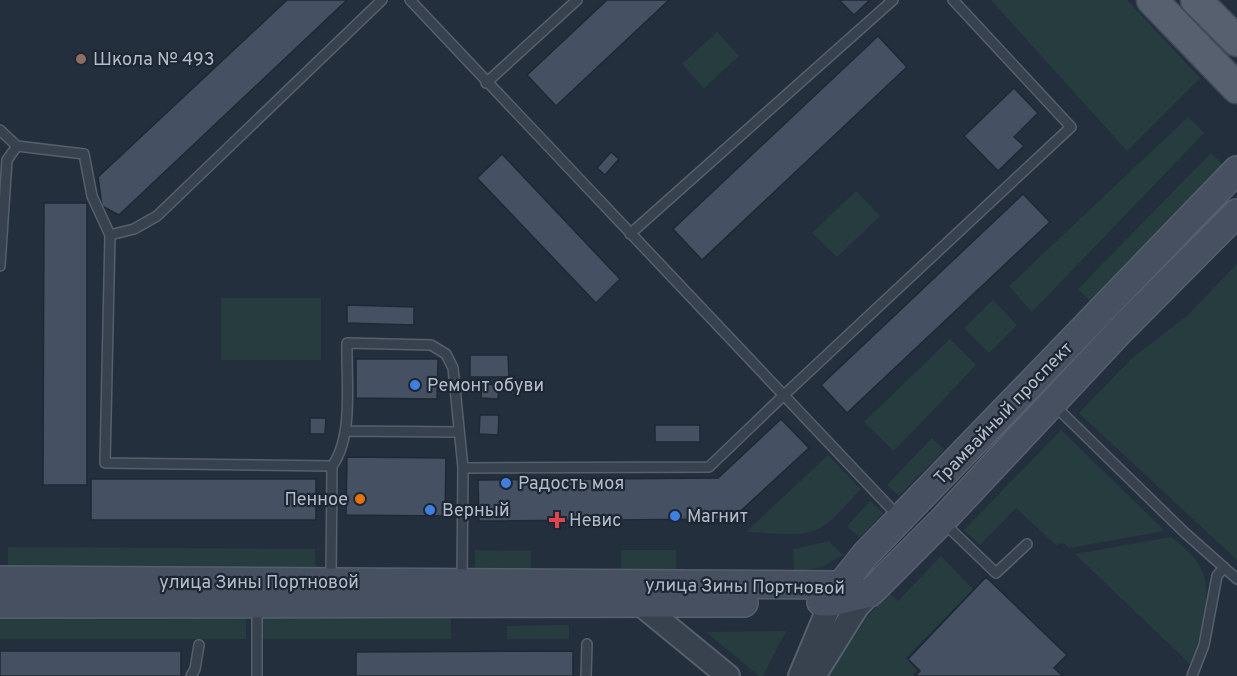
<svg xmlns="http://www.w3.org/2000/svg" width="1237" height="676" viewBox="0 0 1237 676" font-family="Overpass,sans-serif">
	<style>
		.green { fill: #263c3f }
		.building { fill: #455162; stroke: #1f2835; stroke-width: 1.5 }
		.lines { fill: none; stroke-linecap: round; stroke-linejoin: round }
		.service-casing { stroke: #565f6c; stroke-width: 12 }
		.tertiary-casing { stroke: #565f6c; stroke-width: 26 }
		.secondary-casing { stroke: #565f6c; stroke-width: 30 }
		.primary-casing { stroke: #414a57; stroke-width: 33 }
		.service { stroke: #38414e; stroke-width: 9 }
		.tertiary { stroke: #38414e; stroke-width: 22 }
		.secondary { stroke: #465061; stroke-width: 27 }
		.primary { stroke: #56606e; stroke-width: 30 }
		.education-dot { fill: #8d6e63; stroke: #1d2633; stroke-width: 2 }
		.shop-dot { fill: #3f7fe0; stroke: #1d2633; stroke-width: 2 }
		.food-dot { fill: #e8710a; stroke: #1d2633; stroke-width: 2 }
		.health-dot { fill: #e0444e; stroke: #1d2633; stroke-width: 2 }
		.labels { text-anchor: middle; stroke-width: 4.5; stroke-linejoin: round; paint-order: stroke }
		.poi-label { font-size: 18px; fill: #b4bcc9; stroke: #1d2633; text-anchor: start }
		.street-label { font-size: 18px; fill: #b4bcc9; stroke: #1d2633 }
	</style>
	<rect width="100%" height="100%" fill="#242f3e"/>
	<path class="green" d="M991,0H1127L1200,78L1127,151Z
		M717,32L739,56L704,88L682,64Z
		M1188,117L1204,133L1032,312L1009,286Z
		M1211,153L1224,166L1091,302L1078,289Z
		M856,191L880,216L837,257L812,233Z
		M1237,264V560L1079,413L1131,359L1187,316Z
		M221,298H321V360H221Z
		M993,300L1017,325L989,353L964,328Z
		M950,339L976,365L894,451L864,422Z
		M1061,430L1165,531L1069,548L1064,543L1056,545L1016,508L980,545L964,530Z
		M932,438L944,450L899,496L887,485Z
		M828,455L861,489C849,501 831,524 816,530C799,538 765,532 746,532Z
		M870,501L883,513L860,538L847,526Z
		M1171,537C1180,545 1192,553 1198,563C1216,591 1201,636 1190,664L1075,554Z
		M829,541L843,555L822,567L794,572L793,549Z
		M8,547L315,549L316,568H8Z
		M475,550L531,551V571H475Z
		M621,550H676V572H621Z
		M941,556L973,589L906,658L917,671L912,676H829L868,616L889,593L898,601Z
		M0,614H246V639H0Z
		M262,614L451,615V639H262Z
		M569,625V639H507V626Z
		M786,631L763,676H759L706,632Z"/>
	<path class="building" d="M287,0H347L119,215L102,206L98,177Z
		M607,0H669L556,106L527,75Z
		M839,0H870L854,15Z
		M878,36L907,67L702,260L673,229Z
		M1014,88L1038,113L1014,137L1024,146L998,171L964,136Z
		M611,152L619,159L605,175L597,168Z
		M502,154L620,279L596,303L477,178Z
		M1023,194L1050,222L847,413L821,385Z
		M44,203H87V485H43Z
		M347,305L414,307V325L347,323Z
		M470,355H508L509,377H470Z
		M356,359H438L437,399L356,398Z
		M482,384L499,385L498,399L481,398Z
		M480,415H499L498,435L479,434Z
		M310,418H326L325,434H310Z
		M781,419L809,448L732,519L479,521L478,480L718,478Z
		M655,425H700V442H655Z
		M347,457L446,458L445,516L346,515Z
		M91,479H316V520H91Z
		M986,577L1067,655L1054,668L1063,676H915L920,671L908,659Z
		M0,651H181V676H0Z
		M573,651V676H356V652Z"/>
	<g class="lines">
		<defs>
			<path id="service" d="M410,0L899,517
				M486,83L577,0
				M0,130L17,146L84,154L92,196L110,235L105,463L332,466
				M630,234L893,0
				M110,235L134,229L157,216L382,0
				M0,266L7,160L17,146
				M1054,405L1184,532L1237,579
				M346,431L458,432
				M944,523L996,573L1027,544
				M331,580L332,466C354,437 346,379 347,343L431,345L446,354L453,368L463,468L709,467L784,395L1071,127L953,0
				M462,580L463,468
				M257,606V676
				M191,676L195,669L199,645
				M586,676L587,644
				M1192,676L1204,645L1217,576L1224,567"/>
			<path id="tertiary" d="M639,603L728,676
				M800,676L831,602L841,585L870,593L857,607L814,676"/>
			<path id="secondary" d="M0,580L841,585L865,555L1237,170
				M821,602H831L870,593L942,521L1118,333L1237,213
				M0,604L744,603"/>
			<path id="primary" d="M1152,0L1237,88
				M1196,0L1237,41"/>
		</defs>
		<use href="#service" class="service-casing"/>
		<use href="#tertiary" class="tertiary-casing"/>
		<use href="#secondary" class="secondary-casing"/>
		<use href="#primary" class="primary-casing"/>
		<use href="#service" class="service"/>
		<use href="#tertiary" class="tertiary"/>
		<use href="#secondary" class="secondary"/>
		<use href="#primary" class="primary"/>
	</g>
	<circle class="education-dot" cx="81" cy="59" r="6"/>
	<g class="shop-dot">
		<circle cx="415" cy="385" r="6"/>
		<circle cx="506" cy="483" r="6"/>
		<circle cx="430" cy="510" r="6"/>
		<circle cx="675" cy="516" r="6"/>
	</g>
	<circle class="food-dot" cx="360" cy="499" r="6"/>
	<path class="health-dot" d="M554 511h6v6h6v6h-6v6h-6v-6h-6v-6h6z"/>
	<g class="labels">
		<g class="poi-label">
			<text x="93" y="65">Школа № 493</text>
			<text x="427" y="391">Ремонт обуви</text>
			<text x="518" y="489">Радость моя</text>
			<text x="348" y="505" text-anchor="end">Пенное</text>
			<text x="442" y="516">Верный</text>
			<text x="687" y="522">Магнит</text>
			<text x="569" y="526">Невис</text>
		</g>
		<g class="street-label">
			<text transform="translate(1003 413) rotate(-46)" y="6">Трамвайный проспект</text>
			<text x="259" y="588">улица Зины Портновой</text>
			<text transform="translate(745 586) rotate(1)" y="6">улица Зины Портновой</text>
		</g>
	</g>
</svg>
